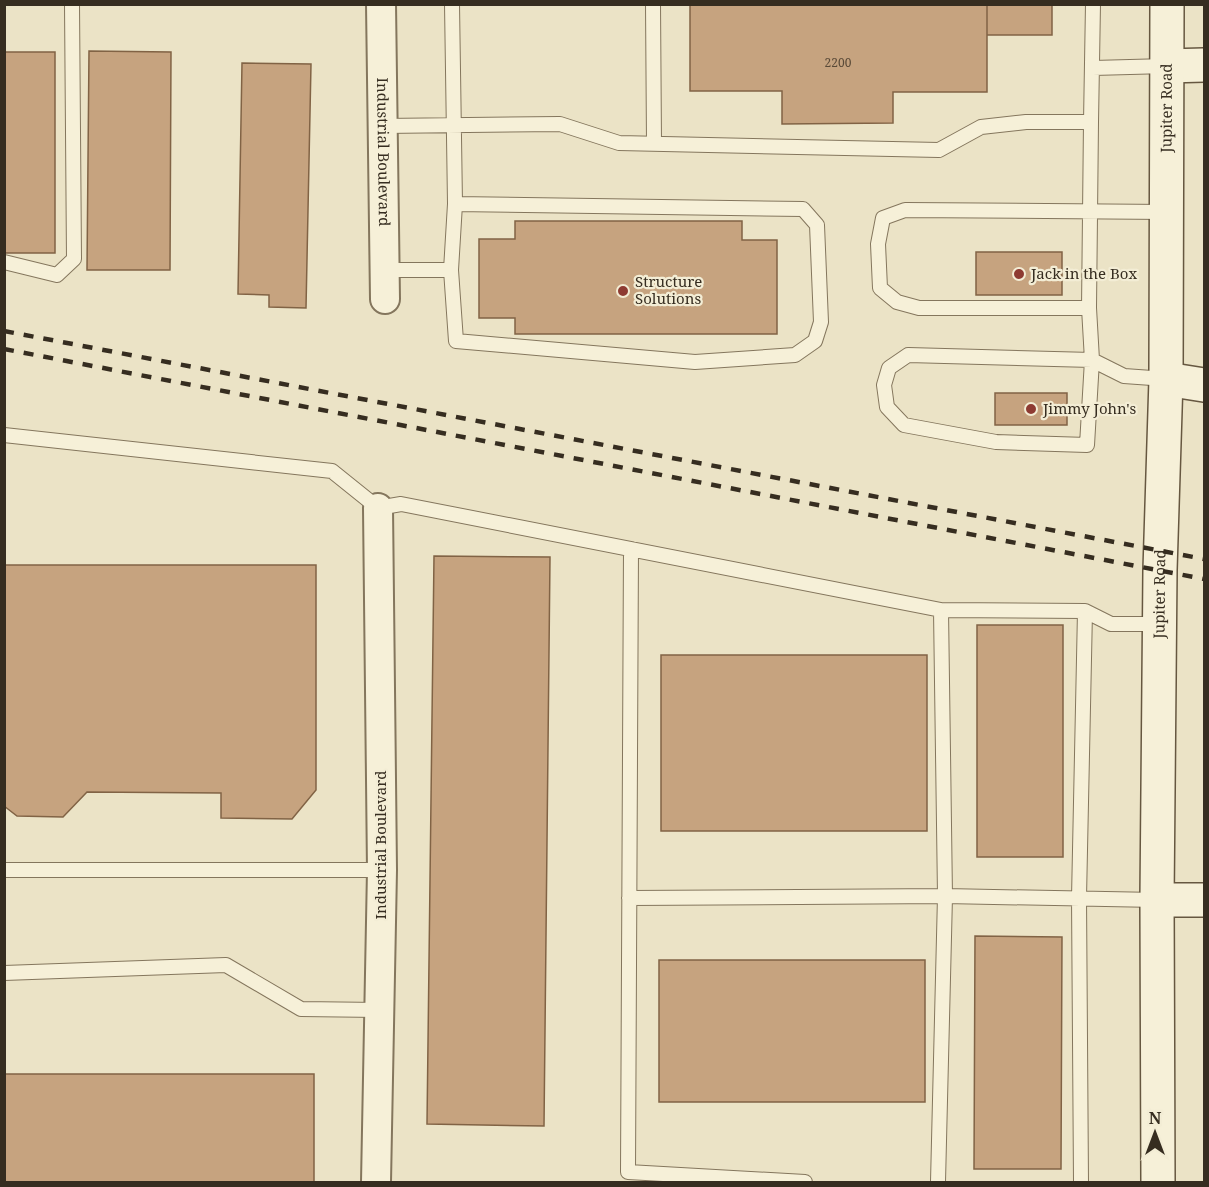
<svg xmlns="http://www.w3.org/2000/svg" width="1209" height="1187" viewBox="0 0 1209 1187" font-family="'Noto Serif',serif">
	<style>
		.building { fill: #c6a37f; stroke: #816345; stroke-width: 1.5 }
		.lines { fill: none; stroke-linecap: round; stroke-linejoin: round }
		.lane-casing { stroke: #84765d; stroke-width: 16 }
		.street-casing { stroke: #84765d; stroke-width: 32 }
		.secondary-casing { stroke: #665740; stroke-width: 36 }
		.lane { stroke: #f6f0d8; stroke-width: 14 }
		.street { stroke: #f6f0d8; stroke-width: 28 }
		.secondary { stroke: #f6f0d8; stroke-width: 33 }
		.rail { stroke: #362d20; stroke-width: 4.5; stroke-dasharray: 10 10; stroke-linecap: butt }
		.poi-dot { fill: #8e3b32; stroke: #f3edd5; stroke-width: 2 }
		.labels { text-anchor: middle; stroke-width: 4.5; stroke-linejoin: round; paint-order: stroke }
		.number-label { font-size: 12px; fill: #5a4a38 }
		.street-label { font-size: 15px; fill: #362d20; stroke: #f3edd5 }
		.poi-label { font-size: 15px; fill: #362d20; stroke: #f3edd5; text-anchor: start }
	</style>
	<rect width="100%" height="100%" fill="#ebe3c6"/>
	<path class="building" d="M690,4H987V92H893V123L782,124V91H690Z
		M987,4H1052V35H987Z
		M89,51L171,52L170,270H87Z
		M4,52H55V253H4Z
		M242,63L311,64L306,308L269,307V295L238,294Z
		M515,221H742V240H777V334H515V318H479V239H515Z
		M976,252H1062V295H976Z
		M995,393H1067V425H995Z
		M434,556L550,557L544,1126L427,1124Z
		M4,565H316V790L292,819L221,818V793L87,792L63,817L17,816L4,806Z
		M977,625H1063V857H977Z
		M661,655H927V831H661Z
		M975,936L1062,937L1061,1169H974Z
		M659,960H925V1102H659Z
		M4,1074H314V1182H4Z"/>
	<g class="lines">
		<defs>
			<path id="lane" d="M452,4L455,204L451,270L456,341L695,362L795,355L815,341L821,322L817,225L803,209L455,204
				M653,4L654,143
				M1093,68L1167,66
				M383,126L560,124L619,143L939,150L981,127L1026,122H1091L1093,4
				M4,262L57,275L74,259L72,4
				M385,270H451
				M1089,308L1091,122
				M908,355L1092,360L1087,445L996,442L904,425L887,407L884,385L889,368Z
				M1166,379L1124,376L1092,360L1089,308H919L897,302L880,288L878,244L883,218L905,210L1167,212
				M4,435L332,471L378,508L401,504L941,610L945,896L938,1182
				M631,549L628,1172L805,1182
				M941,610L1085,611L1079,898L1081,1182
				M1085,611L1111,624H1159
				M4,870H382
				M629,898L945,896L1157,900
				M4,973L226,965L301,1009L379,1010"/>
			<g id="street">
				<path id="s1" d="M381,4L385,299"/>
				<path d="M376,1182L382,870L378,508"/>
			</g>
			<g id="secondary">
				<path d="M1167,66L1204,65"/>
				<path d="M1166,379L1204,385"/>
				<path d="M1157,900H1204"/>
				<path id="s2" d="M1158,1182L1157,900L1160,570L1166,379L1167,4"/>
			</g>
		</defs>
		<use href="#lane" class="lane-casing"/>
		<use href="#street" class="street-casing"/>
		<use href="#secondary" class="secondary-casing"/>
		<use href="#lane" class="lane"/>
		<use href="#street" class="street"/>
		<use href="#secondary" class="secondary"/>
		<path class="rail" d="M4,331L1204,559
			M4,349L1204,579"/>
	</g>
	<g class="poi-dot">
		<circle cx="1019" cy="274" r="6"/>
		<circle cx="623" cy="291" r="6"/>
		<circle cx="1031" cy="409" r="6"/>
	</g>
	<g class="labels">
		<g class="number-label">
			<text x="838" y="67">2200</text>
		</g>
		<g class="street-label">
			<text dy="5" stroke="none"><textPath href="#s2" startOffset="1074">Jupiter Road</textPath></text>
			<text dy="5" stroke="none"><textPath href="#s1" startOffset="148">Industrial Boulevard</textPath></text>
			<text dy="5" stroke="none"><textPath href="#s2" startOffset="588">Jupiter Road</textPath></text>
			<text transform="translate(381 845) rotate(-90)" y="5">Industrial Boulevard</text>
		</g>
		<g class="poi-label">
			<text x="1031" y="279">Jack in the Box</text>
			<text x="635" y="287">Structure<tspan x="635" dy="17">Solutions</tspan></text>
			<text x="1043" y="414">Jimmy John's</text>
		</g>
	</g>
	<rect width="1209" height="1187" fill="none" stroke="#362d20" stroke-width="12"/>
	<g transform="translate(1155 1133)" stroke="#f3edd5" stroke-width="4.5" paint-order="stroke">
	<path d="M0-4.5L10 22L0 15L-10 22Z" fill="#362d20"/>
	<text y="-9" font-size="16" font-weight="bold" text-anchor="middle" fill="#362d20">N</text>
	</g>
</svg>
